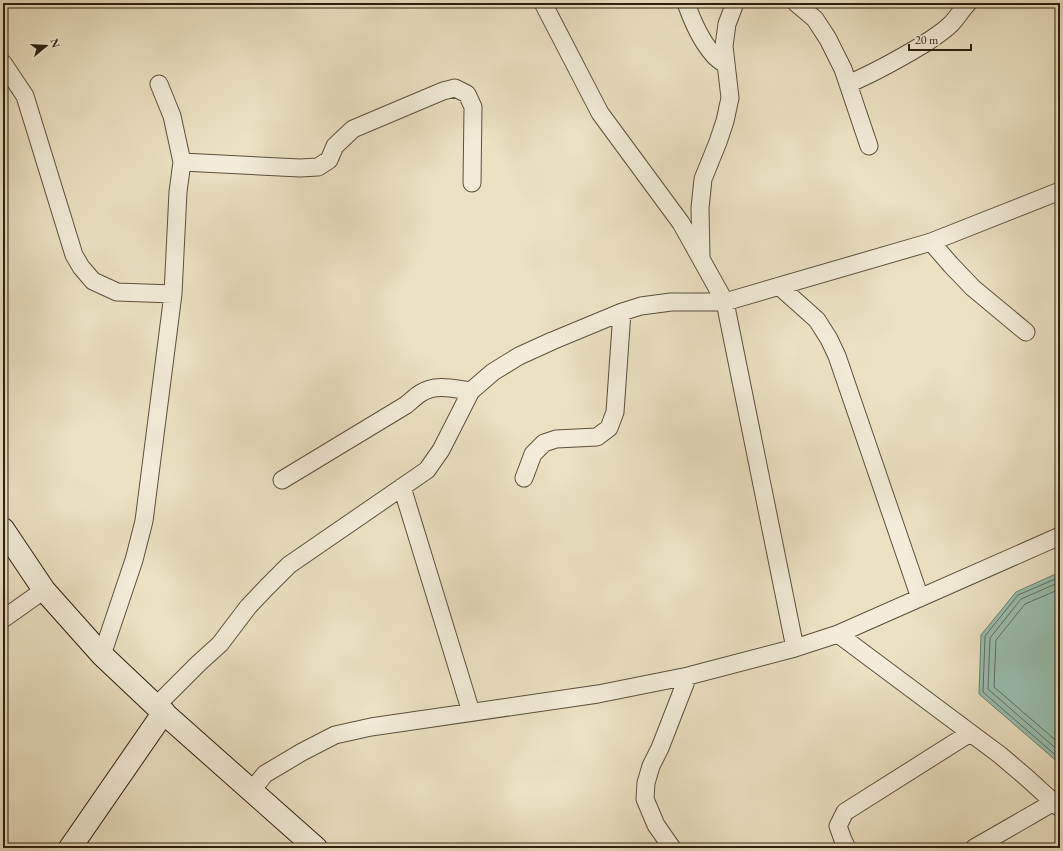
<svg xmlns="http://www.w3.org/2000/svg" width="1063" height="851" viewBox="0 0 1063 851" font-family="'EB Garamond',serif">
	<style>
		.water { fill: #99beaf; stroke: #6d7e6f }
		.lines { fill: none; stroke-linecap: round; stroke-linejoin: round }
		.shore { stroke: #626e5f; stroke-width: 1 }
		.street-casing { stroke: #5c503c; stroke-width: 19 }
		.secondary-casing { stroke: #2c1f0f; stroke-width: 24 }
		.street { stroke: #f2ecd8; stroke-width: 17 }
		.secondary { stroke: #f2ecd8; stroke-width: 22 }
	</style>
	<rect width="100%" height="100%" fill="#ebe1c3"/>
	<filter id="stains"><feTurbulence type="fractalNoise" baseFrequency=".005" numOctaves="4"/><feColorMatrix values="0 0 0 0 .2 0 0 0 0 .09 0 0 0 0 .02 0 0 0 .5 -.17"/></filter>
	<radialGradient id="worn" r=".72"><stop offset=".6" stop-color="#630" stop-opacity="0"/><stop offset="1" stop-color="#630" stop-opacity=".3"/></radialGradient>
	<path class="water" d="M1060,572V764L979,694L981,635L1016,592Z"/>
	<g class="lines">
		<path class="shore" d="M1060,577L1018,595L985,636L983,692L1060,759
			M1060,582L1021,599L990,638L988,689L1060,752
			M1060,589L1025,604L996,640L994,687L1060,744"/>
		<defs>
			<path id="street" d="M543,3L600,113L681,223L725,302L795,648
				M686,3C692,20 700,39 712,53C715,58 722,62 726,65
				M796,3L815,19L828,39L843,69L869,146
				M3,63L25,96L74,255L81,267L93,281L117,292L173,294
				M848,84C874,73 899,59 924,44C933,38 943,32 951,24C957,18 962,9 968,3
				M182,162L300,168L318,167L329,160L335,146L353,129L443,91L455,88L467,94L473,107L472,183
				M931,242L951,265L973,288L1026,332
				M701,257L700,208L703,179L718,142L725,121L730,98L724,46L727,24L735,3
				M779,286L817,320L829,339L837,356L920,598
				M524,478L533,454L544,443L556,439L597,437L609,428L615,412L622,312
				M282,480L406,405C411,401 416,396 421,393C436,383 455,389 471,391
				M402,487L471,712
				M3,619L44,590
				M838,634L1000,755L1027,778L1060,808
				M102,655L134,560L144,521L173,294L178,192L182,162L172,116L159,84
				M156,706L199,663L220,644L248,607L266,588L289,565L427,470L441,450L471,391L493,372L519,356L552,341L622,312L641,306L671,302H725L931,242L1060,191
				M251,791L265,774L302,752L335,735L371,727L419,720L598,694L688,676L795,648L838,634L1060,536
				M672,848L656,825L645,799L646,783L651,766L660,748L688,676
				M847,848L843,840L838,826L845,812L970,733
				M974,848L1054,802"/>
			<path id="secondary" d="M3,529L44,590L102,655L156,706L316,848
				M70,848L164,712"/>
		</defs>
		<use href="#street" class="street-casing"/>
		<use href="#secondary" class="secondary-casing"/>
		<use href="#street" class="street"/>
		<use href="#secondary" class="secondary"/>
	</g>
	<rect width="1063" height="851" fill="none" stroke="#ebe1c3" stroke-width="16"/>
	<rect x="4" y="4" width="1055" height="843" fill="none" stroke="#2c1f0f" stroke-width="2"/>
	<rect x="8" y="8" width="1047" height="835" fill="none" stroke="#2c1f0f"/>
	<g transform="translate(46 46) rotate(72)" stroke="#f2ecd8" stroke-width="3" paint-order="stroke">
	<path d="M0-3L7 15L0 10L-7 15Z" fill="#2c1f0f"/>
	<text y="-6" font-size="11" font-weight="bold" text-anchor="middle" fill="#2c1f0f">N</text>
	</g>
	<path d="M909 44v6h62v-6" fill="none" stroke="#2c1f0f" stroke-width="2"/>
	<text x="915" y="44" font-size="12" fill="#2c1f0f" stroke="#f2ecd8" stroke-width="3" paint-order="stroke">20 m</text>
	<rect width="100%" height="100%" filter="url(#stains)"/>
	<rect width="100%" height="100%" fill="url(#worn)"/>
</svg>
